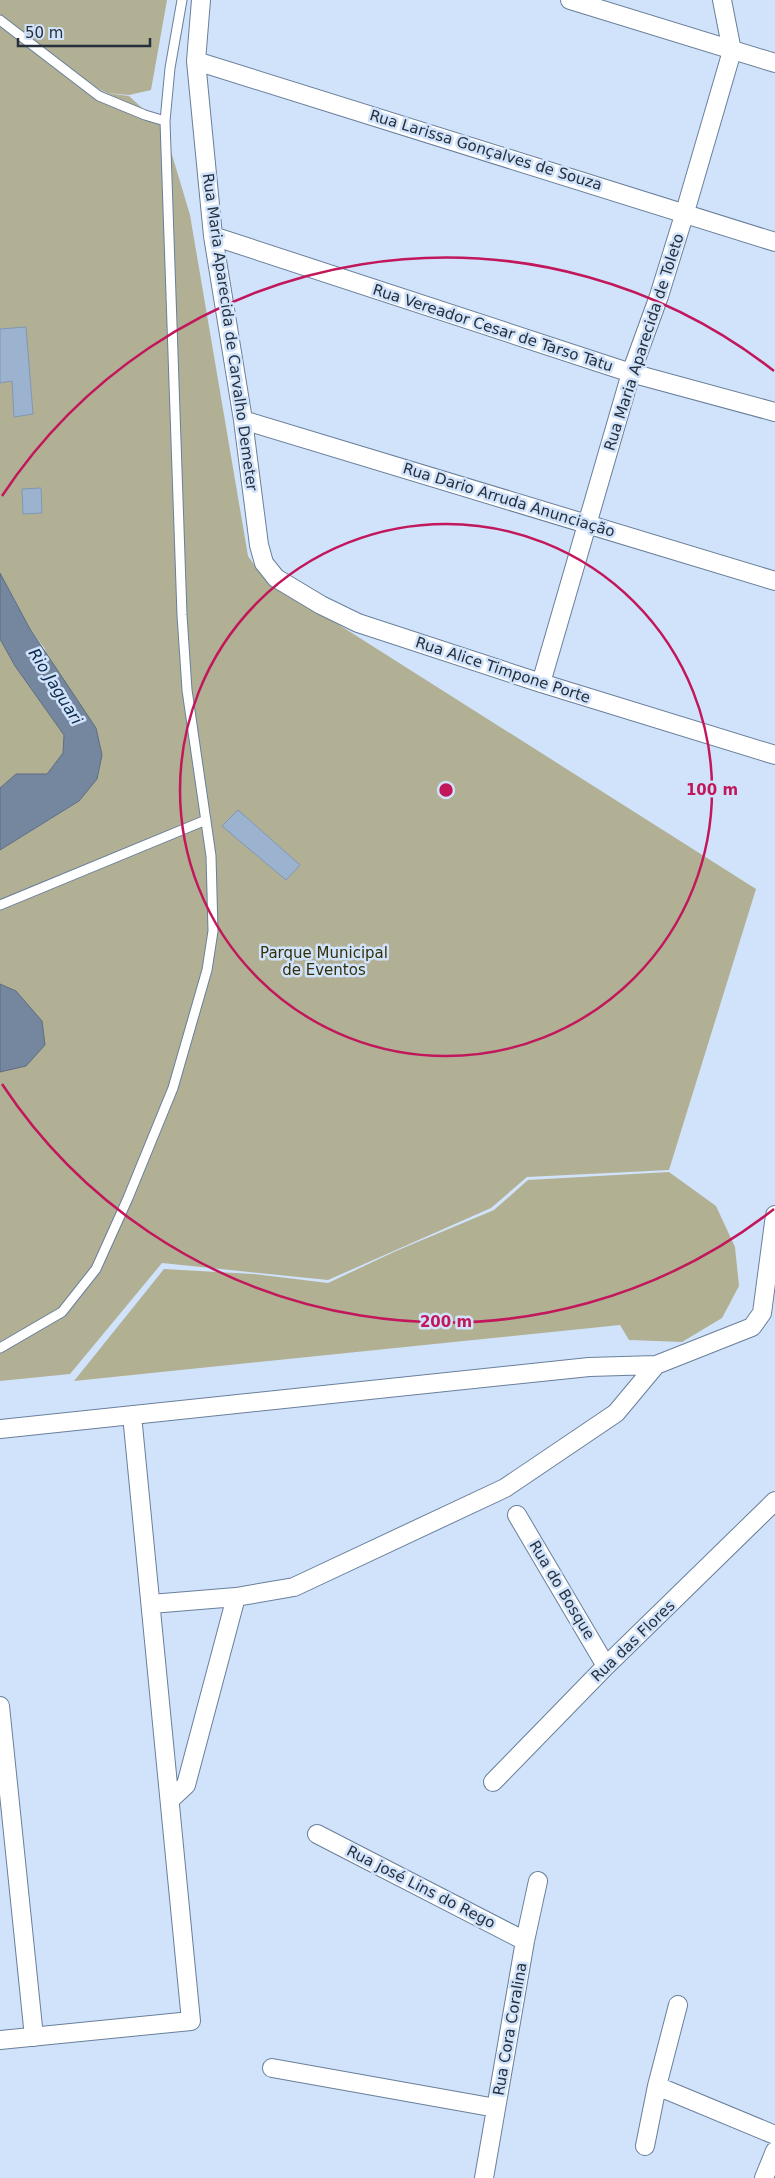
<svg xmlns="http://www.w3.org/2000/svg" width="775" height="2178" viewBox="0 0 775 2178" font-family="'DejaVu Sans',sans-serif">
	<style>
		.green { fill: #b1b095 }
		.forest { fill: #b2b093 }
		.water { fill: #75879e; stroke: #5d6d80 }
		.building { fill: #9cb3d0; stroke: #8096b3 }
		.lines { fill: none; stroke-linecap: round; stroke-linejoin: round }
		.service-casing { stroke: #697f9a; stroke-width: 11 }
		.minor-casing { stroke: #697f9a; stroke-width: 20 }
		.service { stroke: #fff; stroke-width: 9 }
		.minor { stroke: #fff; stroke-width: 18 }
		.ring { fill: none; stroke: #c2185b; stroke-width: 2.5 }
		.labels { text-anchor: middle; stroke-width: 5; stroke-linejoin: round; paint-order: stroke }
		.street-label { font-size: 15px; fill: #262f3b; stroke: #d0e3fb }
		.park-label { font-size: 15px; fill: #333008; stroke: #d0e3fb }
		.water-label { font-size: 16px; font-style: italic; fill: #0e2a4b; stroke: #d0e3fb }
		.centre { fill: #c2185b; stroke: #d0e3fb; stroke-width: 2.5 }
		.ring-label { font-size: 15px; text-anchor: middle; font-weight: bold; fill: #c2185b; stroke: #d0e3fb; stroke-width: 5; stroke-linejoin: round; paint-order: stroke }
	</style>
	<rect width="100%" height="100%" fill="#d0e3fb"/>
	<path class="green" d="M0,0H167L151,90L129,95L107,93L71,74L106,93L129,96L164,128L190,215L248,556L262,576L756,889L669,1170L527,1177L491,1208L328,1280L162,1263L70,1374L0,1381V850L79,801L45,649L30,629L0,573Z"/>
	<path class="forest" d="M0,639L15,666L64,735L63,753L47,774H16L0,788Z
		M669,1172L716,1206L735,1247L739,1286L722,1318L682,1342L629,1340L620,1325L74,1381L164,1269L253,1274L328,1283L396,1251L494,1210L528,1180Z"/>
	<path class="water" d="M0,573L30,629L96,728L102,755L97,779L79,801L0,850V788L16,774H47L63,753L64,735L15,666L0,639Z
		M0,984L16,991L42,1021L45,1045L26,1066L0,1072Z"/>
	<path class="building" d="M26,327L33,414L14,417L12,381L0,383V329Z
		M41,488L42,513L23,514L22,489Z
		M238,810L300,865L286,880L222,826Z"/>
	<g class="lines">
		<defs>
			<path id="service" d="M0,20L99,96L145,115L165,121
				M0,905L206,820
				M0,1348L62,1312L96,1269L128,1198L173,1088L207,970L213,931L211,856L187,690L182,615L165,121L170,68L182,0"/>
			<path id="minor" d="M201,0L196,61L213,236L243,420L259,545L264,563L276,578L321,605L358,623L541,683L775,755
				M570,0L775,63
				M196,61L775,242
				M213,236L631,373L775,412
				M243,420L775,581
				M541,683L631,373L659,296L685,212L732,51L722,0
				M0,1429L589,1367L656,1365L752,1327L762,1313L775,1215
				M517,1515L606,1666
				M151,1604L236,1597L294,1587L505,1488L616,1413L656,1365
				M0,1706L34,2037
				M493,1782L606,1666L775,1501
				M170,1800L186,1785L236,1597
				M317,1834L525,1941
				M0,2040L191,2021L132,1415
				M272,2068L496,2108
				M657,2086L775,2135
				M645,2146L657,2086L678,2005
				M484,2178L525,1941L538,1881
				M764,2178L775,2151"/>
		</defs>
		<use href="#service" class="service-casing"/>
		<use href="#minor" class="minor-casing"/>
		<use href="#service" class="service"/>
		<use href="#minor" class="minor"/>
	</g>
	<g class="ring">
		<circle cx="446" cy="790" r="266"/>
		<path d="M774 1209A532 532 0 0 1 2 1084M2 496A532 532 0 0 1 774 371"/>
	</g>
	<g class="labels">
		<g class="street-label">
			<text transform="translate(486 150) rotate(17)" y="5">Rua Larissa Gonçalves de Souza</text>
			<text transform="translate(493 328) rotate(18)" y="5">Rua Vereador Cesar de Tarso Tatu</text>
			<text transform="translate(230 332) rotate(82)" y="5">Rua Maria Aparecida de Carvalho Demeter</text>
			<text transform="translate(644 342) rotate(-72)" y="5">Rua Maria Aparecida de Toleto</text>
			<text transform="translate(509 500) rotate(17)" y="5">Rua Dario Arruda Anunciação</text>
			<text transform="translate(503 670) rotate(18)" y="5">Rua Alice Timpone Porte</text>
			<text transform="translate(562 1590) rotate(59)" y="5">Rua do Bosque</text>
			<text transform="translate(633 1641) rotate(-44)" y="5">Rua das Flores</text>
			<text transform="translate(421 1887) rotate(27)" y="5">Rua josé Lins do Rego</text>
			<text transform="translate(510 2029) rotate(-80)" y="5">Rua Cora Coralina</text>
		</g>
		<g class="park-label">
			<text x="324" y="958">Parque Municipal<tspan x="324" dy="17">de Eventos</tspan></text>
		</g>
		<g class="water-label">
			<text transform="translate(56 686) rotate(58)" y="6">Rio Jaguari</text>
		</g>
	</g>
	<circle cx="446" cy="790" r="8" class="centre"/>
	<g class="ring-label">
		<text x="712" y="795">100 m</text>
		<text x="446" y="1327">200 m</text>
	</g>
	<path d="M18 38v8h132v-8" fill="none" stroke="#262f3b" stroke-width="2.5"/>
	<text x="25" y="38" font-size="15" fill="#262f3b" stroke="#d0e3fb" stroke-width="4" paint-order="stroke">50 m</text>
</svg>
